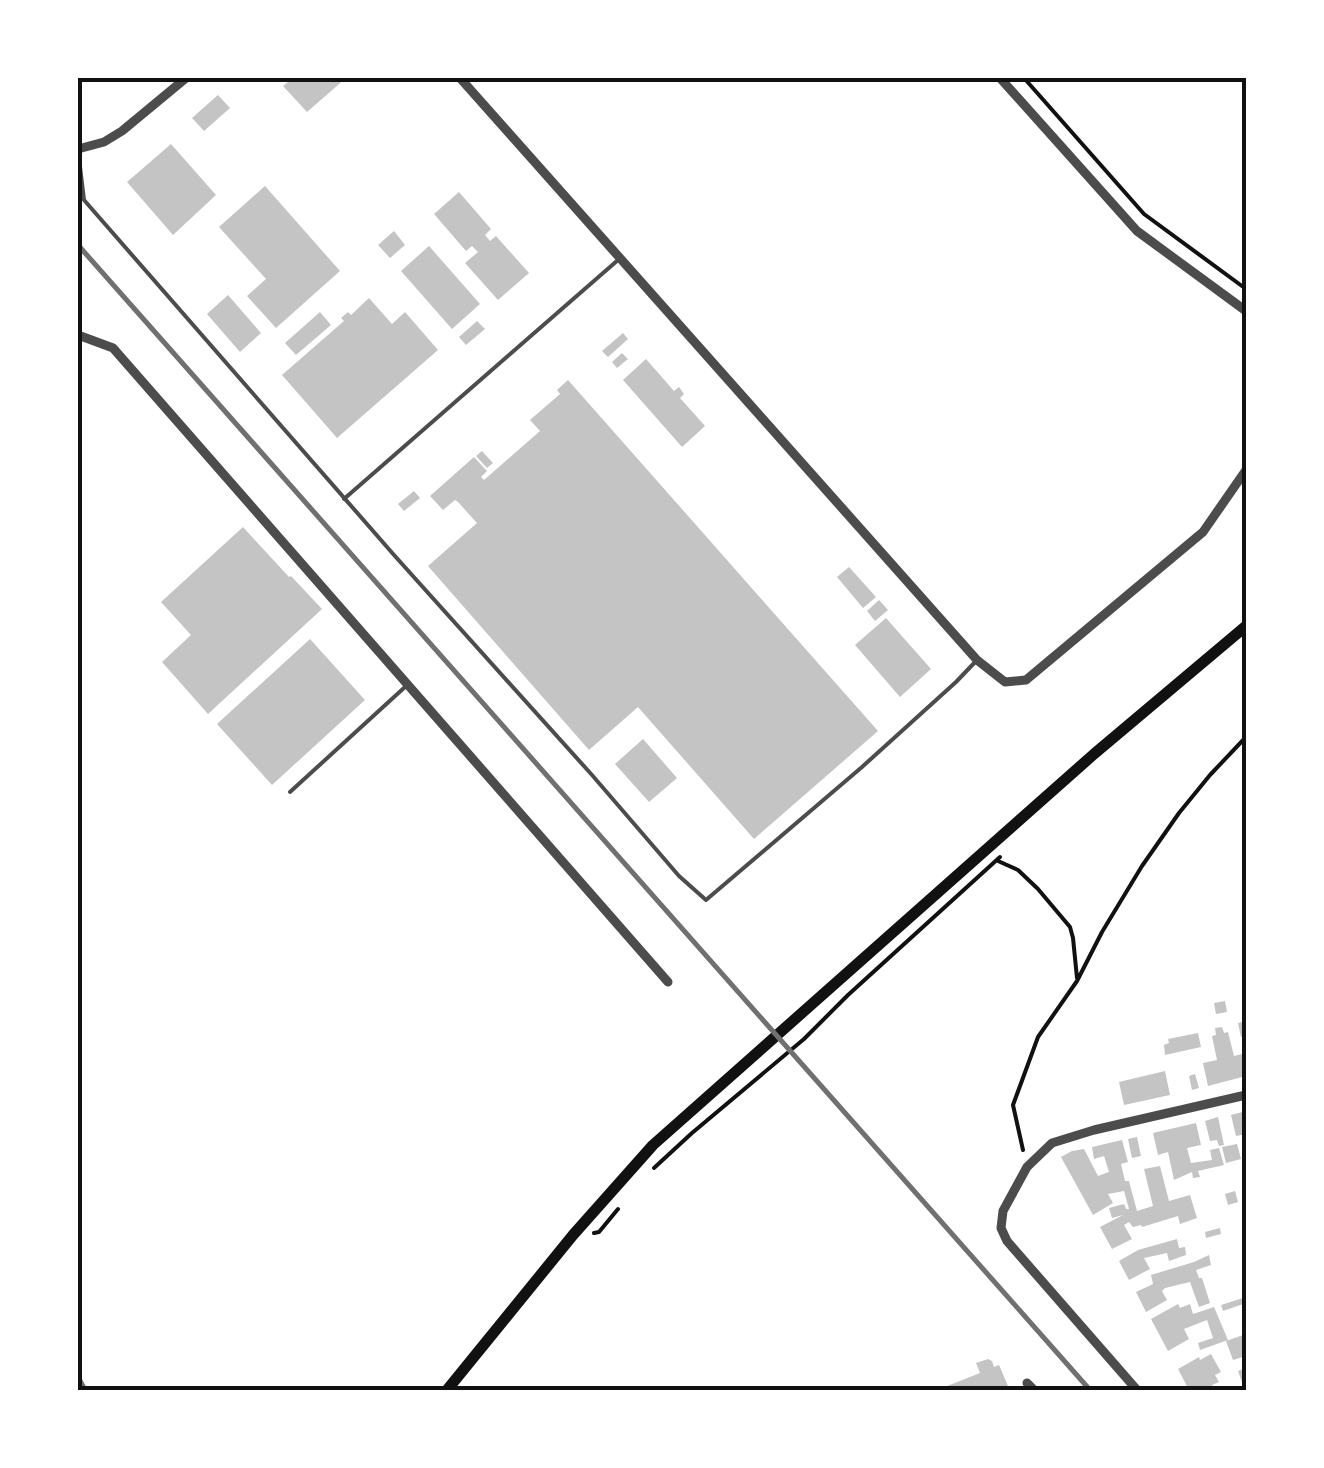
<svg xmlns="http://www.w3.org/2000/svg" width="1324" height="1468" viewBox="0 0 1324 1468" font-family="Poppins,sans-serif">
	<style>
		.building { fill: #c4c4c4 }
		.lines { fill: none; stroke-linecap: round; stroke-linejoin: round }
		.path { stroke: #111; stroke-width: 4 }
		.service { stroke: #4c4c4c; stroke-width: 4 }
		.minor { stroke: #4c4c4c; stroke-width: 9 }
		.secondary { stroke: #111; stroke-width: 11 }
		.rail { stroke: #707070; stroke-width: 5 }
		.neatline { fill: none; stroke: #111; stroke-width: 4 }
	</style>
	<rect width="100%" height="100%" fill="#fff"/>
	<path class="building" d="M293,78H346L307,112L283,86Z
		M218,95L230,108L204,131L192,118Z
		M171,144L216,195L173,235L127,182Z
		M265,186L340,271L276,328L247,296L266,279L219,227Z
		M459,192L491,229L485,235L490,241L496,236L529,273L498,300L465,263L478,252L472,246L466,251L434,214Z
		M394,231L405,245L390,258L378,245Z
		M429,246L480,304L452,329L401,271Z
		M228,295L261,333L240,352L207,314Z
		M369,298L392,324L405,312L438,350L337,438L282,375L344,321L341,318L348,312L351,315Z
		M320,312L331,325L296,355L285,343Z
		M477,321L485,329L466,345L459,337Z
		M623,333L628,339L608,357L602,351Z
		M622,353L628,359L617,368L612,362Z
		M646,359L674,391L679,387L684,394L680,398L705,426L682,447L623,380Z
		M568,380L878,731L754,839L638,707L589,750L428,566L477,523L458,502L455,500L443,510L430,496L474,457L487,471L481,477L484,480L540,431L530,420L560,394L557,390Z
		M482,451L493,463L487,468L476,456Z
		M414,491L420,498L404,511L398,504Z
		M243,527L289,577L291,576L322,609L208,714L162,662L191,635L161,602Z
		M849,567L876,597L863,608L837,577Z
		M879,600L888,610L875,621L867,611Z
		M886,618L931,669L900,697L855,645Z
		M310,639L365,700L272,785L217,724Z
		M643,739L677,778L649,802L615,764Z
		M1225,1001L1227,1012L1216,1014L1214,1003Z
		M1246,1021V1036L1241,1037L1238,1023Z
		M1222,1027L1224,1033L1228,1032L1234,1056L1246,1053V1076L1208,1086L1203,1063L1217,1060L1212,1036L1216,1035L1215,1028Z
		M1198,1033L1201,1047L1165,1055L1164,1045L1169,1043L1168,1039Z
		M1165,1071L1170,1095L1124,1105L1119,1082Z
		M1195,1074L1199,1088L1192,1090L1189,1076Z
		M1246,1111V1134L1236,1136L1231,1115Z
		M1218,1117L1224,1145L1219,1146L1217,1140L1210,1141L1205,1121Z
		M1196,1123L1201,1145L1187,1148L1191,1163L1212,1160L1210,1150L1219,1148L1224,1165L1198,1171L1200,1177L1193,1178L1192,1172L1174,1180L1168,1152L1158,1155L1153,1133Z
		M1137,1137L1141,1156L1132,1158L1128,1139Z
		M1122,1140L1128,1162L1121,1164L1125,1181H1129L1137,1211L1153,1206L1144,1169L1160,1166L1169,1201L1190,1195L1197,1218L1180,1224L1178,1216L1142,1227L1141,1225L1133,1227L1129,1222L1124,1225L1132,1239L1112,1249L1100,1227L1123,1215L1112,1218L1109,1208L1124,1204L1126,1209H1129L1124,1191L1108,1194L1113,1203L1093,1215L1061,1157L1072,1151L1084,1149L1098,1176L1109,1172L1104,1156L1094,1159L1092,1147Z
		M1237,1144L1241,1159L1226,1163L1222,1147Z
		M1235,1191L1238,1202L1228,1205L1225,1194Z
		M1220,1228L1221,1234L1206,1238L1205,1232Z
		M1177,1239L1179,1248L1185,1247L1186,1255L1169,1261L1167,1253L1144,1258L1150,1269L1129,1280L1119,1261L1138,1250Z
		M1209,1255L1211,1265L1196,1270L1199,1278H1202L1210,1303L1199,1307L1190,1282L1165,1288L1162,1291L1167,1300L1146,1312L1136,1292L1153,1284L1151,1275L1194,1262Z
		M1246,1297V1303L1223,1311L1221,1305Z
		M1178,1304L1180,1308L1190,1304L1193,1314L1214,1307L1228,1340L1200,1350L1198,1343L1213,1338L1207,1320L1184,1329L1189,1339L1168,1351L1151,1319Z
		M1246,1334V1356L1233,1360L1226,1341Z
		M1211,1354L1221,1372L1215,1375L1219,1382L1212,1385L1214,1389L1218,1386L1221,1390H1189L1178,1369L1199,1357L1200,1360Z
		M988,1359L992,1361L994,1367L999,1365L1008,1386L995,1390H937L980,1373L976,1363Z
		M1246,1368V1390H1245L1238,1371Z"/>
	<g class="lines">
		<path class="path" d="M1024,78L1144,214L1246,289
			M998,861L1018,870L1038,889L1070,927L1073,938L1077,978
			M1023,1150L1013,1105L1038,1037L1077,981L1102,932L1142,866L1179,813L1210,775L1246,737
			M654,1168L692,1133L804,1039L848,995L1000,857
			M594,1233L599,1232L618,1209"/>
		<path class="service" d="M78,150L84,200L394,555L592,775L679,876L706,900L862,767L956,682L977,660
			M344,499L618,260
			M290,792L405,687"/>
		<path class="minor" d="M460,78L977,660L1005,682L1026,680L1203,532L1246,470
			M1000,78L1137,231L1246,311
			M78,149L104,142L122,131L186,78
			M78,335L113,348L668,982
			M1027,1383L1034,1390
			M1137,1390L1007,1241L1001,1228L1003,1211L1027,1167L1052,1143L1094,1130L1246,1095"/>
		<path class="secondary" d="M447,1390L573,1235L653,1145L1094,754L1246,626"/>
		<path class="rail" d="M78,245L1090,1390
			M78,1377L85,1390"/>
	</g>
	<rect width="1324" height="1468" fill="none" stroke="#ffffff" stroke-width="160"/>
	<rect x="80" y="80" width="1164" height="1308" class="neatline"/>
</svg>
